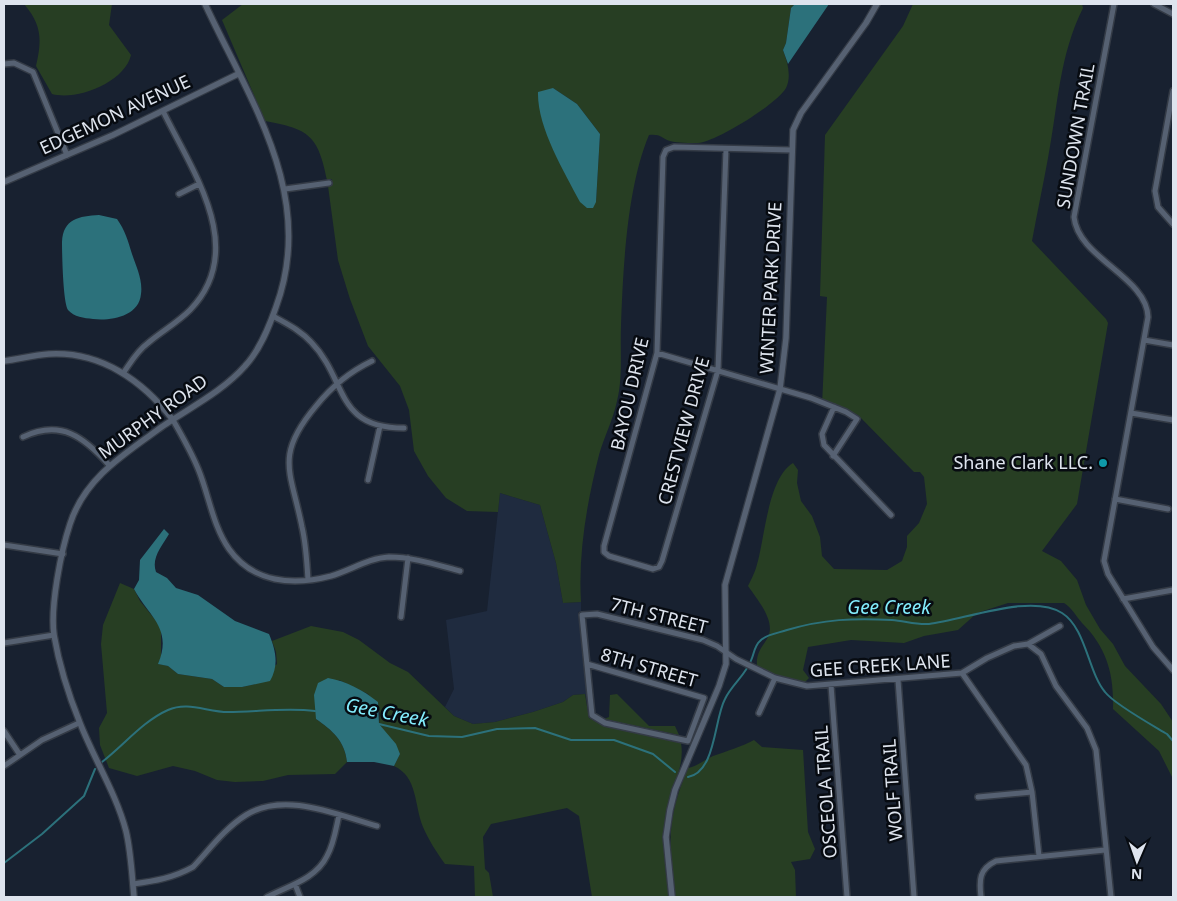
<svg xmlns="http://www.w3.org/2000/svg" width="1177" height="901" viewBox="0 0 1177 901" font-family="'Noto Sans',sans-serif">
	<style>
		.built { fill: #1f2b3f }
		.green { fill: #273e23; fill-rule: evenodd }
		.water { fill: #2c717b }
		.lines { fill: none; stroke-linecap: round; stroke-linejoin: round }
		.stream { stroke: #2c717b; stroke-width: 2 }
		.minor-casing { stroke: #343b46; stroke-width: 8 }
		.tertiary-casing { stroke: #343b46; stroke-width: 8 }
		.minor { stroke: #566172; stroke-width: 5 }
		.tertiary { stroke: #566172; stroke-width: 5.5 }
		.culture-dot { fill: #0f9aa8; stroke: #070b11; stroke-width: 2 }
		.labels { text-anchor: middle; stroke-width: 5; stroke-linejoin: round; paint-order: stroke }
		.street-label { font-size: 18px; fill: #dee4ee; stroke: #070b11 }
		.poi-label { font-size: 18px; fill: #dee4ee; stroke: #070b11; text-anchor: end }
		.water-label { font-size: 19px; font-style: italic; fill: #83edfd; stroke: #070b11 }
	</style>
	<rect width="100%" height="100%" fill="#182130"/>
	<path class="built" d="M500,493L540,505L556,563L563,603L581,602V611L578,612L587,702L585,694L573,695L563,702L533,712L495,722L473,724L454,716L445,707L454,689L446,620L487,611Z"/>
	<path class="green" d="M24,4H112L109,25L131,55C125,82 77,101 52,94L36,66C42,40 42,25 24,4Z
		M243,4H795L791,8L786,43L783,50C787,61 792,76 786,88C777,104 716,142 698,143C690,143 678,143 670,141C660,138 662,134 649,135C627,187 623,268 621,326C620,351 623,377 617,401C613,420 604,437 599,455C587,502 578,553 581,602L563,603L556,563L540,505L500,493L498,512L467,511L446,498L428,476L414,451L409,410L400,386L368,346L350,299L338,260L328,186L332,185V179L327,180C318,135 309,129 265,121L222,20ZM553,88L577,104L600,134L596,202Z
		M913,4H1082L1083,8C1059,56 1058,106 1048,158C1043,186 1037,213 1032,241L1106,319L1108,323L1077,504L1042,551L1061,561L1077,580L1086,605L1100,629L1113,644L1125,666L1161,704L1173,722V779L1159,751L1113,709C1114,674 1107,648 1082,623C1076,616 1072,608 1064,603H1008L977,613L958,630L924,636L904,643L851,640L808,647L803,670L809,678L804,683L776,675L757,666C756,652 762,648 768,637C776,621 757,599 748,586C751,580 754,574 756,568C765,540 767,479 793,463L798,470L797,483L801,501L812,516L820,537L822,556L834,569L887,570L902,561L907,547V536L919,523L927,504L924,477L920,472H914L858,415L822,405L827,297L820,296L825,135L903,26Z
		M120,583L134,589L140,601L161,627V656L159,664L168,666L178,674L212,679L224,687H242L255,684L277,664L276,652L272,641L311,626L343,632L359,640L390,663L408,672L454,716L473,724L495,722L533,712L563,702L573,695L585,694L589,718L604,726L681,743C685,767 672,785 667,809C661,838 665,868 669,897H592L579,816L567,808L491,824L483,837L485,869L489,873L493,897H475L474,866L445,864C437,853 428,839 423,827C414,805 418,777 394,766L400,754L379,724L380,713L368,694L339,680L316,719C332,730 345,741 347,762L335,774L288,775L263,781L235,782L217,780L195,771L173,766L137,776L109,768L100,745L99,728L107,713L101,644L103,625Z
		M617,694L649,726H675L679,735L604,719L609,717L610,695Z
		M754,740L762,747L803,750L808,832L815,849L810,859L791,862L795,870L796,897H675C669,843 666,820 688,768C698,766 704,760 713,756C727,751 741,747 754,740Z"/>
	<path class="water" d="M795,4H829L788,64L783,50L786,43L791,8Z
		M553,88L577,104L600,134L596,202L593,208H587L580,202C564,171 537,127 538,92Z
		M99,215L117,219C125,230 128,241 132,254C136,266 143,280 141,294C139,317 110,321 93,319C84,318 74,317 68,310C63,302 62,254 62,242C63,219 79,216 99,215Z
		M164,529L169,534C162,546 151,558 156,572L167,578L176,588L198,595L235,621L269,634C276,651 279,665 270,681L242,687H224L212,679L178,674L168,666L158,664C173,628 149,617 134,589L139,580L140,560Z
		M328,678C346,681 363,690 378,702L379,724L396,744L400,754L394,766L374,762H347C345,741 332,730 316,719L314,695L318,683Z"/>
	<g class="lines">
		<path class="stream" d="M379,724L429,736L462,737L497,729L535,728L571,740H614L653,754L675,772
			M102,762C124,745 143,721 168,710C188,701 207,712 228,712C257,712 286,707 315,711
			M688,777C716,772 714,719 725,699C732,684 747,674 752,658C754,653 755,645 760,641C766,634 779,633 787,630C824,619 854,618 892,620C905,621 916,625 929,624C964,620 1031,593 1062,613C1086,628 1088,672 1105,692C1114,704 1152,725 1167,734L1173,741
			M4,863L42,834L84,796L95,769"/>
		<defs>
			<path id="minor" d="M1114,4L1074,217C1078,258 1147,277 1148,317L1104,561L1108,574L1153,647L1173,670
				M1154,4L1173,14
				M4,64L14,63L33,72L67,155
				M1173,91L1155,191L1158,207L1173,224
				M726,149L718,370L662,561L659,567L653,569L609,556L604,552V546L657,353L663,157L666,150L674,147L792,150
				M285,189L329,183
				M179,194L199,184
				M273,316C287,324 300,330 311,342C348,380 334,428 404,428
				M1144,340L1173,345
				M657,353L811,398L846,412L857,419L833,456
				M124,372C131,362 137,351 148,343C162,331 177,323 190,310C249,249 192,171 163,111
				M834,407L822,434L824,445L891,515
				M1131,413L1173,420
				M173,420C182,436 192,453 199,471C209,496 213,526 229,549C253,583 293,586 331,576C351,570 369,558 389,557C413,557 437,565 460,571
				M23,437C61,419 84,437 109,465
				M368,480L380,426
				M1115,499L1168,509
				M4,545L63,554
				M308,580C307,562 306,544 302,527C291,471 274,456 316,406C332,386 349,372 372,361
				M1123,599L1173,590
				M401,617L408,558
				M4,643L54,635
				M1028,644L1041,654L1056,686L1087,728L1096,750L1111,897
				M587,664L704,698L688,741L605,723L592,715L582,615L597,614L703,640L717,646L736,659L775,678L807,686L962,673L987,658L1014,646L1028,644L1060,626
				M962,673L1026,765L1032,792L1039,856
				M898,680L914,897
				M831,685L847,897
				M759,713L775,678
				M4,731L20,755
				M4,766L42,740L79,723
				M978,797L1032,792
				M133,884C155,881 173,878 193,867C209,850 225,828 246,815C285,791 337,815 377,826
				M295,884L300,897
				M267,897C288,886 316,879 327,856C334,844 336,828 339,815
				M981,897C979,880 979,869 996,861L1105,850"/>
			<path id="tertiary" d="M4,182L113,135L238,74
				M4,361C19,359 34,355 49,354C101,351 143,381 173,420
				M134,897C132,876 131,852 126,831C116,793 94,759 80,723C69,696 59,664 54,635C50,607 61,551 70,524C85,477 126,453 163,426C191,407 223,391 245,366C260,350 269,327 276,307C317,196 250,101 205,4
				M672,897L666,837L670,810L675,790L719,686L726,664L725,585L780,389L786,338L793,130L801,113L866,23L877,4"/>
		</defs>
		<use href="#minor" class="minor-casing"/>
		<use href="#tertiary" class="tertiary-casing"/>
		<use href="#minor" class="minor"/>
		<use href="#tertiary" class="tertiary"/>
	</g>
	<circle class="culture-dot" cx="1103" cy="463" r="5"/>
	<g class="labels">
		<g class="street-label">
			<text transform="translate(115 115) rotate(-25)" y="6">EDGEMON AVENUE</text>
			<text transform="translate(1076 136) rotate(-80)" y="6">SUNDOWN TRAIL</text>
			<text transform="translate(771 288) rotate(-87)" y="6">WINTER PARK DRIVE</text>
			<text transform="translate(630 394) rotate(-77)" y="6">BAYOU DRIVE</text>
			<text transform="translate(153 417) rotate(-36)" y="6">MURPHY ROAD</text>
			<text transform="translate(684 431) rotate(-75)" y="6">CRESTVIEW DRIVE</text>
			<text transform="translate(659 616) rotate(14)" y="6">7TH STREET</text>
			<text transform="translate(880 666) rotate(-4)" y="6">GEE CREEK LANE</text>
			<text transform="translate(649 668) rotate(16)" y="6">8TH STREET</text>
			<text transform="translate(893 790) rotate(-94)" y="6">WOLF TRAIL</text>
			<text transform="translate(826 792) rotate(-94)" y="6">OSCEOLA TRAIL</text>
		</g>
		<g class="poi-label">
			<text x="1093" y="469">Shane Clark LLC.</text>
		</g>
		<g class="water-label">
			<text x="889" y="614">Gee Creek</text>
			<text transform="translate(387 712) rotate(11)" y="7">Gee Creek</text>
		</g>
	</g>
	<rect width="1177" height="901" fill="none" stroke="#dee4ee" stroke-width="10"/>
	<g transform="translate(1137 861) rotate(182)" stroke="#070b11" stroke-width="4" paint-order="stroke">
	<path d="M0-4L9 19L0 12L-9 19Z" fill="#dee4ee"/>
	<text y="-8" font-size="14" font-weight="bold" text-anchor="middle" fill="#dee4ee">N</text>
	</g>
</svg>
